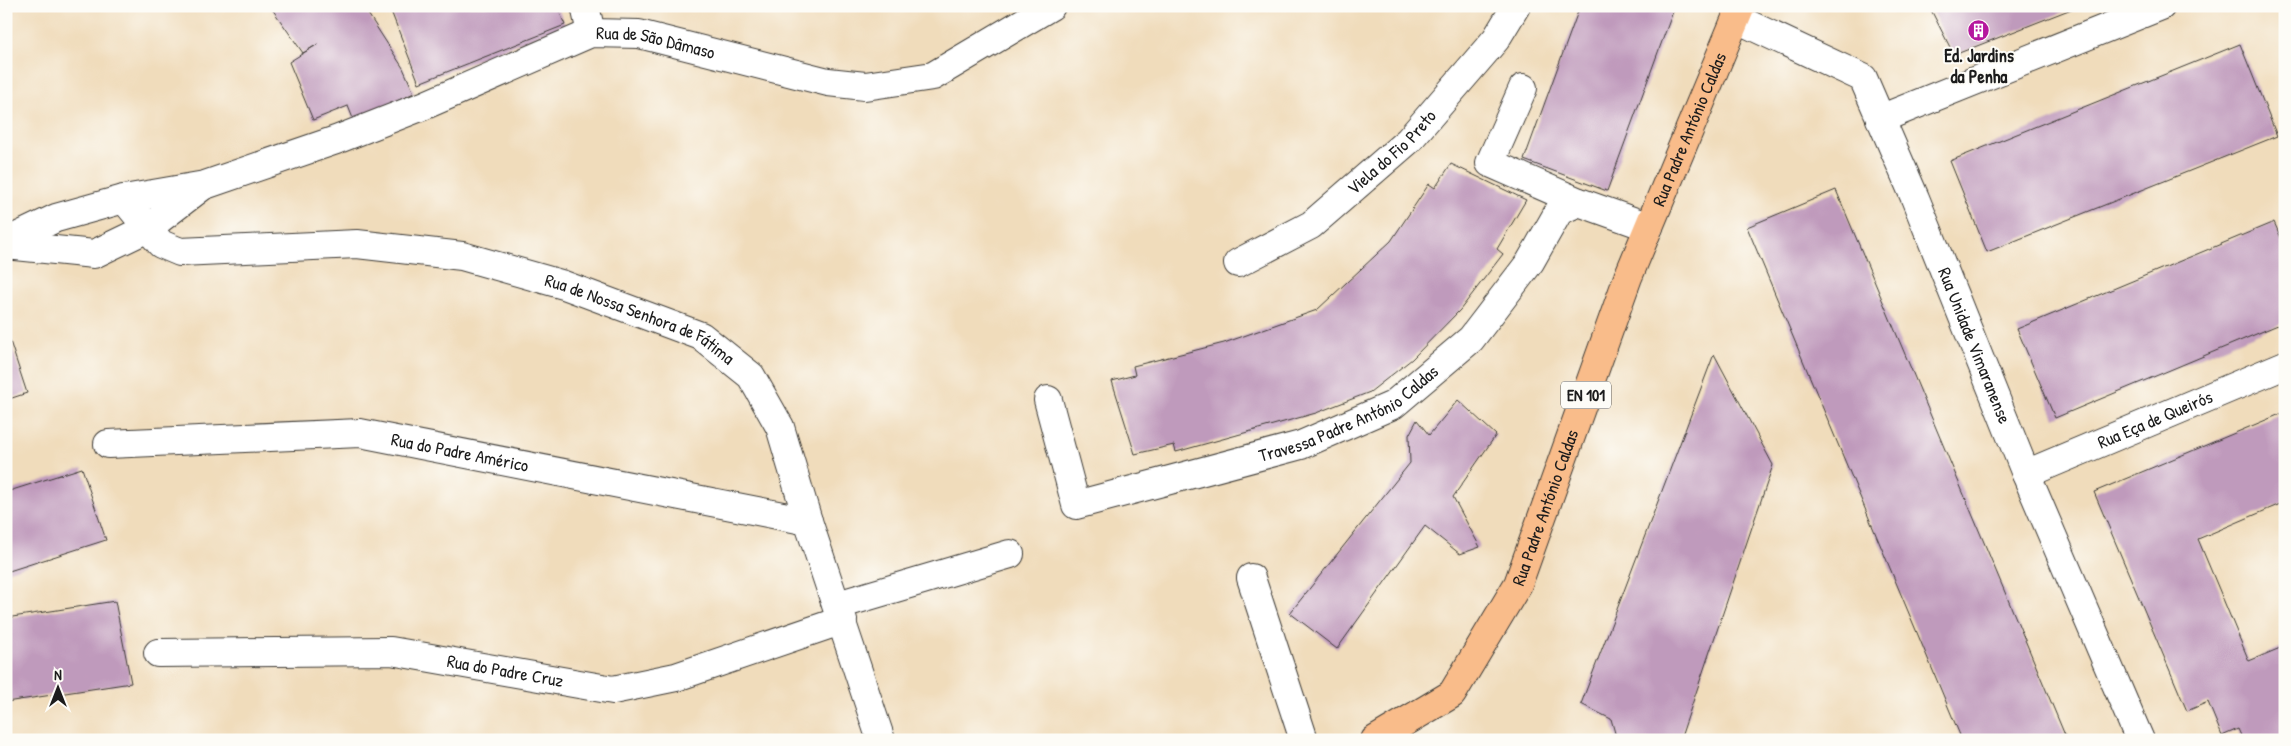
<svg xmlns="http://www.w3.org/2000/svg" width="2291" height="746" viewBox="0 0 2291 746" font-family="'Patrick Hand',sans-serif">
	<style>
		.building { fill: #bf9abc }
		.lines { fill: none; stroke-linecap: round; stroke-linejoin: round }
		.minor-casing { stroke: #3c3934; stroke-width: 30 }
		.major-casing { stroke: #3c3934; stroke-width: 30 }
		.minor { stroke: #fff; stroke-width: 28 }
		.major { stroke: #f9bc8a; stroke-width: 28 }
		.labels { text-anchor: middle; stroke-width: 4; stroke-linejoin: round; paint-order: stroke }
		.shield { fill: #fdfcf7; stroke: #605f5e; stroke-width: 1 }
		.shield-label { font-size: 16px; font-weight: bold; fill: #1c1c1c }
		.street-label { font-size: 18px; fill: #1c1c1c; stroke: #fdfcf7 }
		.poi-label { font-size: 18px; font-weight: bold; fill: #1c1c1c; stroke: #fdfcf7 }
	</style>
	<rect width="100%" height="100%" fill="#fdfcf7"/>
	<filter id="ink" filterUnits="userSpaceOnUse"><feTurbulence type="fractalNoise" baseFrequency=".02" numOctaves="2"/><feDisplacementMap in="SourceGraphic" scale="10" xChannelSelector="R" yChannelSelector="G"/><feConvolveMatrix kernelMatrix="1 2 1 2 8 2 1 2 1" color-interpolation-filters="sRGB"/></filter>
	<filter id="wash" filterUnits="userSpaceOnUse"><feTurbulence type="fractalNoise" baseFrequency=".0096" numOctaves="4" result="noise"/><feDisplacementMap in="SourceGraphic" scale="20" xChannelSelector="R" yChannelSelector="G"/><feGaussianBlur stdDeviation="1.12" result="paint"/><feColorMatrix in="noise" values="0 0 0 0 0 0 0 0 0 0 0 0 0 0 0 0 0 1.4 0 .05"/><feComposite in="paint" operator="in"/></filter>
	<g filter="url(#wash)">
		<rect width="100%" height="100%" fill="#f0dcbb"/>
		<g id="blocks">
			<path class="building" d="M270,6H363L403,68L414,93L354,121L348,106L313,120L289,62L318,44L303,53Z
				M389,6H557L565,25L419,83Z
				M1580,6H1675L1607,191L1524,160Z
				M1929,6H2079L1954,55Z
				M2240,44L2277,136L1987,252L1950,161Z
				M1451,164L1526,200L1497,249L1503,254L1460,310L1412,359L1370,392L1316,413L1176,452L1174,445L1135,454L1112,381L1135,375L1133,366L1224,343L1317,310L1391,241L1429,184L1435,188Z
				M1836,190L2067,740H1962L1747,227Z
				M2274,222L2285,247V322L2055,418L2017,329Z
				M6,329L27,393L6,400Z
				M1714,354L1773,465L1680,740H1617L1611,719L1581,704Z
				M1458,400L1496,435L1453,497L1480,547L1460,554L1425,526L1337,649L1290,613L1410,463L1409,435L1417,420L1429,435Z
				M2285,412V502L2198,539L2249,661L2285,646V740H2243L2238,729L2222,736L2208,702L2187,711L2094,492Z
				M82,468L106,540L6,572V492Z
				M115,601L131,683L6,702V618Z"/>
		</g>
	</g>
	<g filter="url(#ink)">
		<use href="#blocks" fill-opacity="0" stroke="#3c3934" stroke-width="1"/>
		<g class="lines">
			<defs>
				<g id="minor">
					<path d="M585,6L591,33"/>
					<path id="s1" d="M1737,19L1863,78L1915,198L2026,474L2140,740"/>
					<path d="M1523,88L1490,163L1579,202"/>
					<path d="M1880,119L2161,6"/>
					<path id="s2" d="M124,199L161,244L180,252L357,244L462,256L564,285L701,336L751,376L780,427L808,521L881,740"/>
					<path id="s3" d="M6,242L56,218L124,199L205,185L336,140L423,106L591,33L639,34L828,82L865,86L933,76L1051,6"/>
					<path d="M6,245L94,254L148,228L200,188"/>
					<path id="s4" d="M1238,263L1311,225L1409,140L1496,39L1516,6"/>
					<path id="s5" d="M1048,400L1076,505L1301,445L1393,405L1471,339L1530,262L1559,211L1579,202L1649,227"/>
					<path id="s6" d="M108,444L360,433L808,521"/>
					<path id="s7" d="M2026,474L2285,365"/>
					<path d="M1251,578L1304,740"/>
					<path d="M838,605L1010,554"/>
					<path id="s8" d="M158,653L391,651L613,690L676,677L843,620"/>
				</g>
				<g id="major">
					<path id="s9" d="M1375,740L1452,694L1518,584L1628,277L1741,6"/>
				</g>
			</defs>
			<use href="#minor" class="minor-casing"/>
			<use href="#major" class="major-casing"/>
			<use href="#minor" class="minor"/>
			<use href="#major" class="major"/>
		</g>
	</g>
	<defs>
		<symbol id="building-disc" viewBox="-11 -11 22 22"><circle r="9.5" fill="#b5179e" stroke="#fdfcf7"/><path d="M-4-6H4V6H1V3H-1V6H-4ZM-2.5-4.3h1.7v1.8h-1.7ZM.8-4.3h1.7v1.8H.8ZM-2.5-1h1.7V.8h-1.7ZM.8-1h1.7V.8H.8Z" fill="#fff"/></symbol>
	</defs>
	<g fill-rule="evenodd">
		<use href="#building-disc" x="1966" y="18" width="25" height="25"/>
	</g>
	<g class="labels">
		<rect class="shield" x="1561" y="381.5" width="50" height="27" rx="4"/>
		<g class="shield-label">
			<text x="1586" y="401">EN 101</text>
		</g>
		<g class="street-label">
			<text dy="6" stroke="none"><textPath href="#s3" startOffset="689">Rua de São Dâmaso</textPath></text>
			<text dy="6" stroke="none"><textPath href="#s9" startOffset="704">Rua Padre António Caldas</textPath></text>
			<text dy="6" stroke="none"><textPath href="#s4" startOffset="191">Viela do Fio Preto</textPath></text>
			<text dy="6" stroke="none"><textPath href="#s2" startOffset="551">Rua de Nossa Senhora de Fátima</textPath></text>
			<text dy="6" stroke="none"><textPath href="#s1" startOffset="429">Rua Unidade Vimaranense</textPath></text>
			<text dy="6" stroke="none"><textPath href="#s5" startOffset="398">Travessa Padre António Caldas</textPath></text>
			<text dy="6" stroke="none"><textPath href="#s7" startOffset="140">Rua Eça de Queirós</textPath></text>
			<text dy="6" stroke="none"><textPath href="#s6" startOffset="354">Rua do Padre Américo</textPath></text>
			<text dy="6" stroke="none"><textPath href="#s9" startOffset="299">Rua Padre António Caldas</textPath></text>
			<text dy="6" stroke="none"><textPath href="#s8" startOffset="349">Rua do Padre Cruz</textPath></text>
		</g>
		<g class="poi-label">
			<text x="1979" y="62">Ed. Jardins<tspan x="1979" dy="21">da Penha</tspan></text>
		</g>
	</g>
	<rect width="2291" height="746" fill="none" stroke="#fdfcf7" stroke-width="25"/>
	<g transform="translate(58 688)" stroke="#fdfcf7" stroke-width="4" paint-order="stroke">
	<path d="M0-4L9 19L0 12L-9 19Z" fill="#1c1c1c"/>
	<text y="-8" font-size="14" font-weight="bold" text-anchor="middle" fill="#1c1c1c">N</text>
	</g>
</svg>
